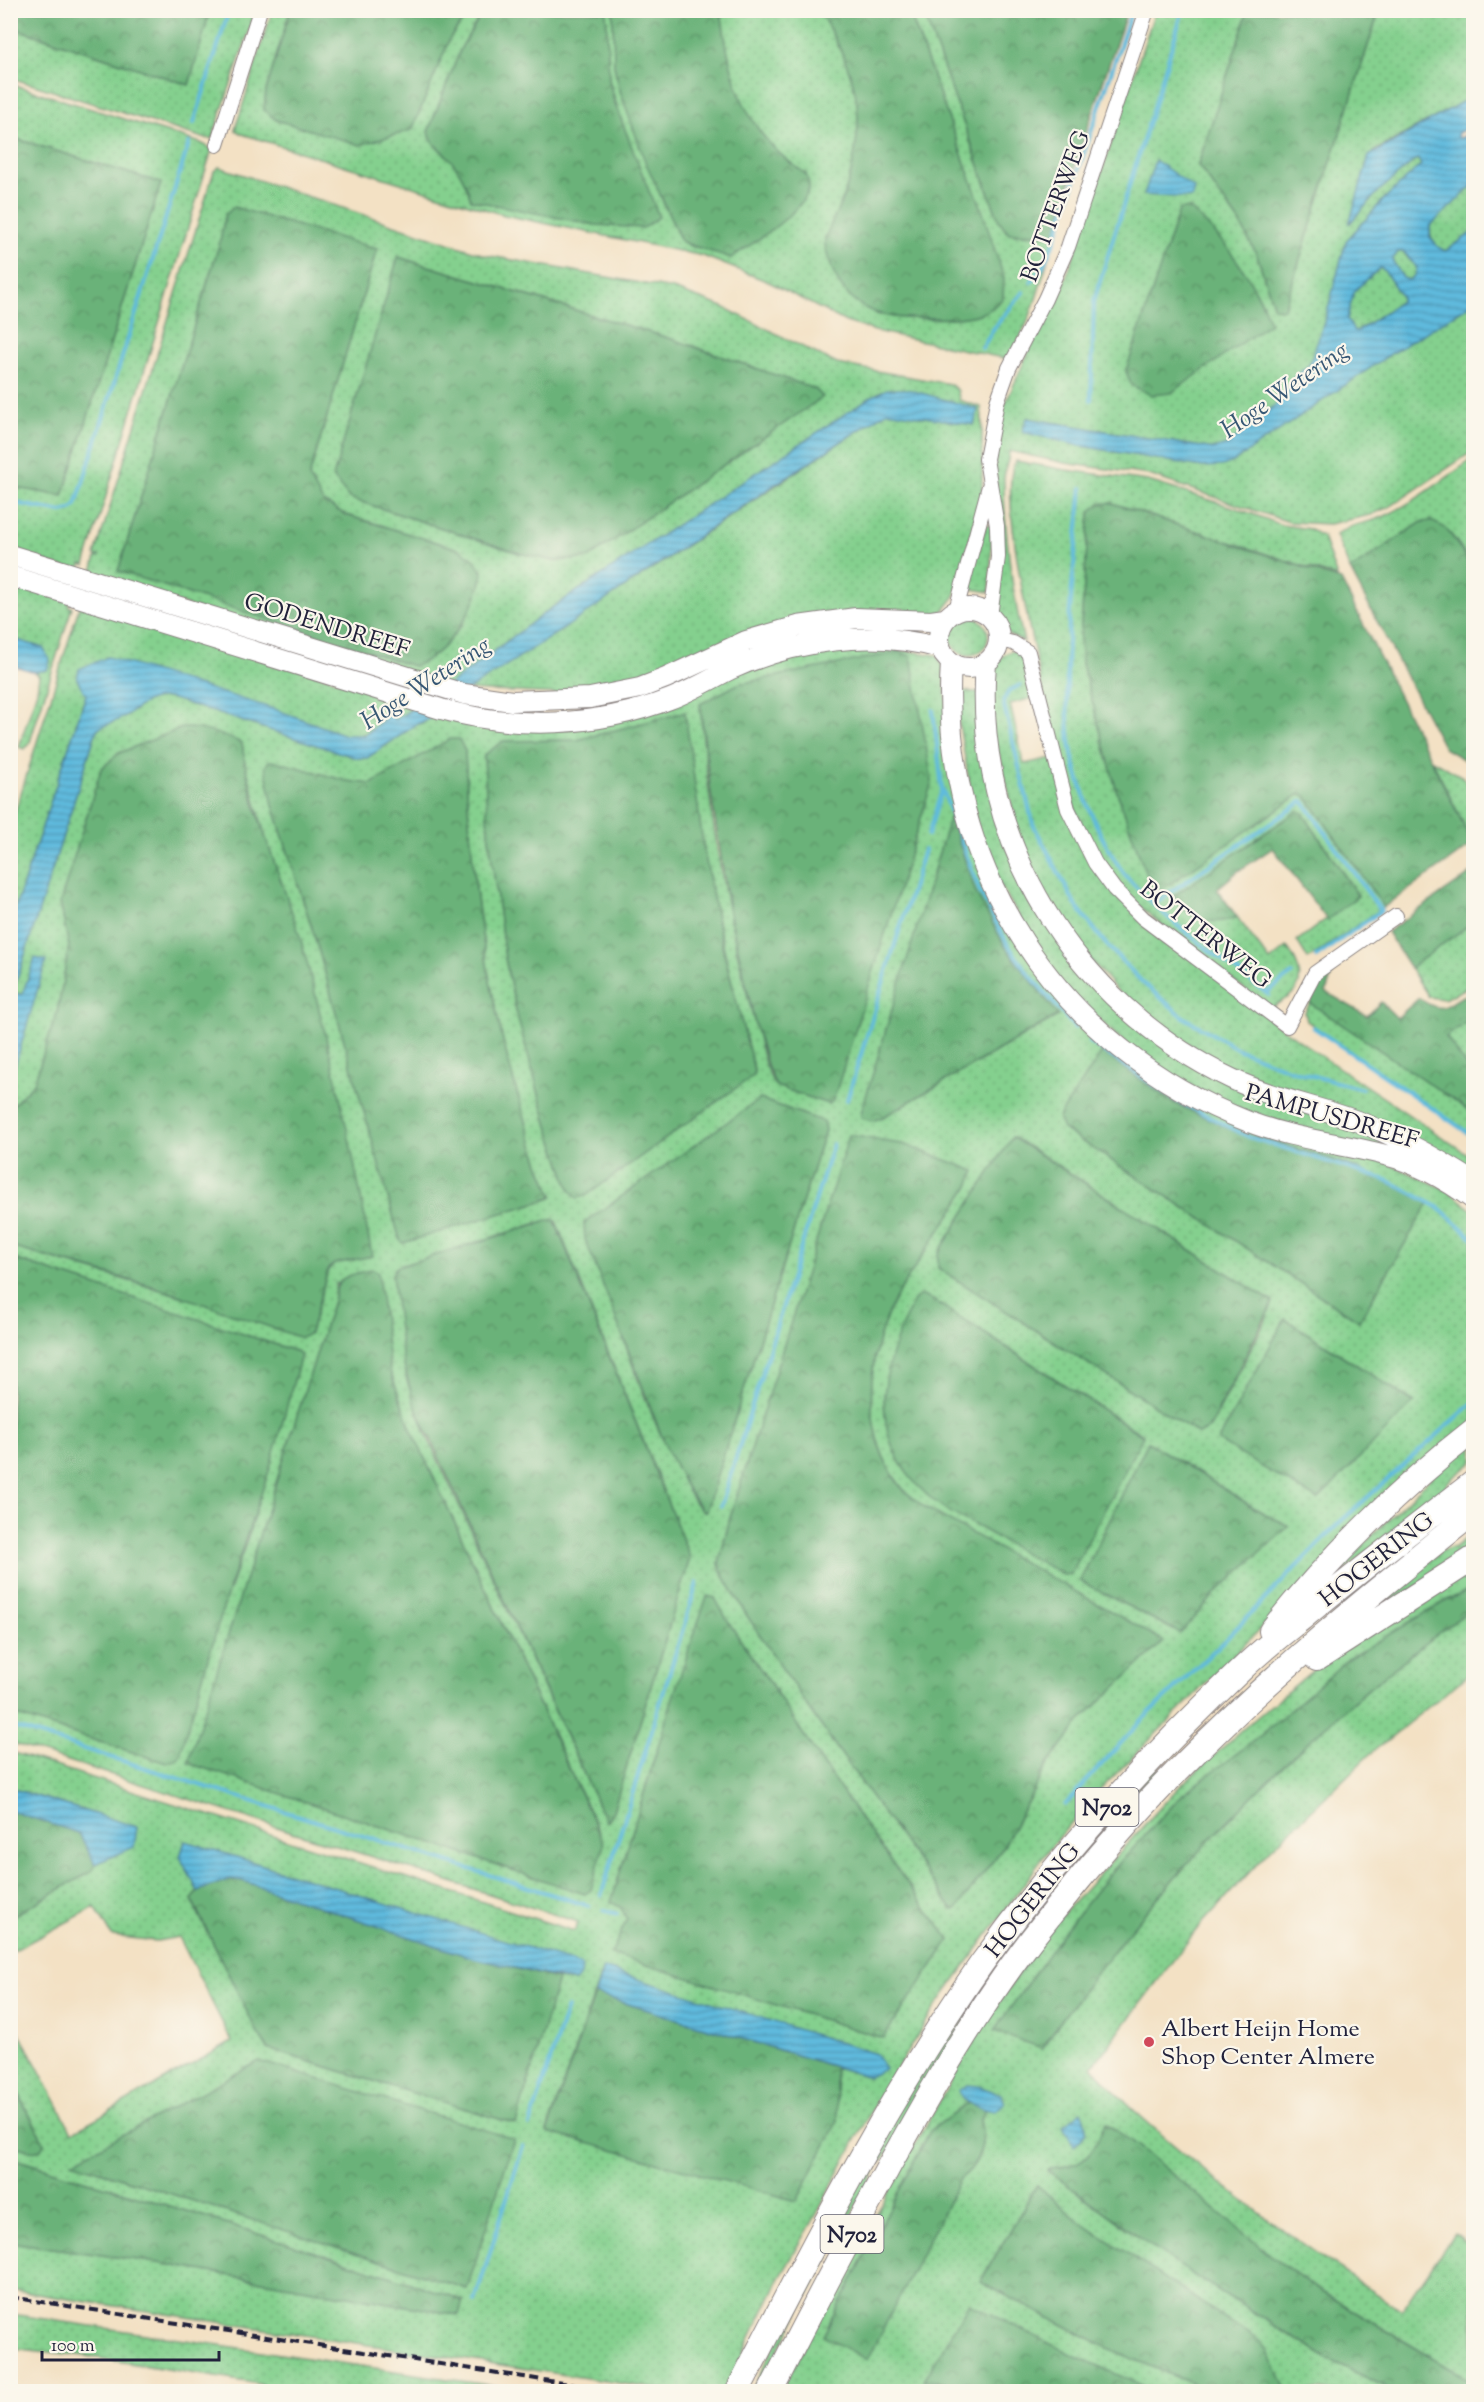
<svg xmlns="http://www.w3.org/2000/svg" width="1484" height="2402" viewBox="0 0 1484 2402" font-family="'Sorts Mill Goudy',serif">
	<style>
		.grass { fill: url(#grass-dots); stroke: #537964; stroke-width: 1.5; fill-rule: evenodd }
		.forest { fill: url(#forest-crowns); stroke: #466a5a; stroke-width: 1.5 }
		.water { fill: url(#water-rules); stroke: #406e8c; stroke-width: 1.5; fill-rule: evenodd }
		.lines { fill: none; stroke-linecap: round; stroke-linejoin: round }
		.stream { stroke: #5fbadd; stroke-width: 4 }
		.minor-casing { stroke: #8a8280; stroke-width: 16 }
		.secondary-casing { stroke: #8a8280; stroke-width: 22 }
		.trunk-casing { stroke: #8a8280; stroke-width: 26 }
		.minor { stroke: #fff; stroke-width: 14 }
		.secondary { stroke: #fff; stroke-width: 20 }
		.trunk { stroke: #fff; stroke-width: 24 }
		.rail { stroke: #22223b; stroke-width: 4; stroke-dasharray: 9 4.5; stroke-linecap: butt }
		.poi-dot { fill: #d1495b; stroke: #fbf7ec; stroke-width: 2 }
		.labels { text-anchor: middle; stroke-width: 4.5; stroke-linejoin: round; paint-order: stroke }
		.shield { fill: #fbf7ec; stroke: #636270; stroke-width: 1.5 }
		.shield-label { font-size: 22px; font-weight: bold; fill: #22223b }
		.street-label { font-size: 24px; fill: #22223b; stroke: #fbf7ec }
		.poi-label { font-size: 24px; fill: #22223b; stroke: #fbf7ec; text-anchor: start }
		.water-label { font-size: 26px; font-style: italic; fill: #375774; stroke: #fbf7ec }
	</style>
	<defs>
		<pattern id="grass-dots" width="8" height="8" patternUnits="userSpaceOnUse" patternTransform="scale(1.5)"><rect width="8" height="8" fill="#84d08e"/><path d="M2 2h.1M6 6h.1" fill="none" stroke="#72b27b" stroke-width="1.8" stroke-linecap="round"/></pattern>
		<pattern id="forest-crowns" width="20" height="18" patternUnits="userSpaceOnUse" patternTransform="scale(1.5)"><rect width="20" height="18" fill="#6bb279"/><path d="M2 6a3 3 0 1 1 6 0M12 15a3 3 0 1 1 6 0" fill="none" stroke="#589064"/></pattern>
		<pattern id="water-rules" width="6" height="5" patternUnits="userSpaceOnUse" patternTransform="scale(1.5)"><rect width="6" height="5" fill="#5fbadd"/><path d="M0 2.5h6" fill="none" stroke="#4e97b4"/></pattern>
	</defs>
	<rect width="100%" height="100%" fill="#fbf7ec"/>
	<filter id="ink" filterUnits="userSpaceOnUse"><feTurbulence type="fractalNoise" baseFrequency=".0167" numOctaves="2"/><feDisplacementMap in="SourceGraphic" scale="12" xChannelSelector="R" yChannelSelector="G"/><feConvolveMatrix kernelMatrix="1 2 1 2 8 2 1 2 1" color-interpolation-filters="sRGB"/></filter>
	<filter id="wash" filterUnits="userSpaceOnUse"><feTurbulence type="fractalNoise" baseFrequency=".008" numOctaves="4" result="noise"/><feDisplacementMap in="SourceGraphic" scale="24" xChannelSelector="R" yChannelSelector="G"/><feGaussianBlur stdDeviation="1.35" result="paint"/><feColorMatrix in="noise" values="0 0 0 0 0 0 0 0 0 0 0 0 0 0 0 0 0 1.4 0 .05"/><feComposite in="paint" operator="in"/></filter>
	<g filter="url(#wash)">
		<rect width="100%" height="100%" fill="#f3e1c4"/>
		<path class="grass" d="M210,11H256L212,139L203,138L11,78L10,27L189,85Z
			M272,11H290L266,91L264,110L412,130L450,38L470,11H483L461,48L428,132C435,148 435,144 445,154C459,167 466,182 471,200L642,174L627,138L609,80L606,11H613L614,66L621,94L665,207L681,241L690,246L713,250L731,258L806,174C743,133 731,82 721,11H819C835,37 850,64 856,95C864,142 847,197 825,238L876,314C904,319 957,322 984,312C991,310 997,303 1003,298L980,204L909,11H923L999,221L1005,230L1013,234L1055,235C1042,276 1033,324 1007,359L875,331L846,322L769,282L703,256L504,215L242,134L235,130Z
			M1155,11H1248L1198,165L1240,223L1257,255L1274,308L1284,309L1379,11H1473V100L1462,102L1376,150L1368,159L1350,223L1379,191L1415,160L1418,159L1421,165L1385,198L1346,241L1325,320L1309,365L1299,373L1285,398L1227,445L1214,449L1027,418L1076,445L1203,467L1233,462L1392,353L1473,303V451L1391,506L1371,515L1329,524L1289,522L1149,475L1065,463L1009,451C1009,460 1005,469 1004,478C1004,529 1012,593 1024,642L1008,634L997,608L995,444L998,420L1032,344L1058,299L1076,250ZM1189,208C1220,235 1242,270 1263,304L1126,371L1152,295Z
			M11,84L201,143L212,149L85,565L81,564L79,572L11,551L10,487L63,496L161,183L11,137Z
			M219,167L485,255L673,289L723,307L837,364L950,384L958,391L959,400L981,407L982,417V496L955,596L944,610L935,615L870,614L588,695L467,690C610,600 747,503 888,411L973,425L978,409L881,391L550,609L449,685L91,576L96,557H100L95,555L214,171ZM225,215L377,249L309,477L323,503L346,515L384,526L463,624C448,640 434,660 413,666L118,571L220,242ZM398,257L675,340L815,389L822,397L588,558L555,561L519,553L349,498Z
			M1473,185V232L1445,251C1434,248 1429,237 1430,226Z
			M1398,252H1403L1417,268L1415,275L1409,280L1403,278L1392,260Z
			M1380,268L1384,270L1401,296V301L1357,331H1354L1347,319L1353,292Z
			M1473,459V567C1460,547 1449,521 1422,522L1350,570L1336,535C1352,522 1369,524 1387,515C1418,500 1445,478 1473,459Z
			M1016,461L1066,470L1148,481L1236,508L1282,525L1310,529L1323,537L1337,577L1112,503L1091,511L1089,522L1080,638L1082,664L1117,792L1145,871L1158,892L1300,794L1305,795L1384,907L1308,959L1297,941L1358,895L1302,812L1172,897L1184,910L1229,920L1237,917L1270,961L1287,947C1299,963 1308,985 1287,998C1281,1002 1276,1003 1271,1009C1236,983 1201,957 1167,929C1149,914 1131,900 1117,882C1099,858 1084,831 1073,803C1056,758 992,492 1016,461Z
			M986,525L992,526L990,592L966,588Z
			M10,579L71,598L68,606L72,607L29,745L24,749L19,747L37,690L39,676L35,672L47,670L42,648L11,638Z
			M81,601L417,705L395,721L390,715C374,728 367,738 345,735L247,702L77,679L86,695L11,921V825Z
			M950 636a19 19 0 1 1 38 0a19 19 0 1 1-38 0Z
			M846,643L937,655L943,666L955,788L1032,961L1169,1088L1367,1154L1449,1191L1473,1211V1425L1287,1602L1091,1799L1047,1852L934,2009L877,2100L813,2221L777,2283L725,2391H670L11,2290V2242L158,2263L458,2315L463,2300L206,2217L11,2158V2145L32,2151L44,2143L11,2078L10,2015L72,2132L232,2042L179,1937L157,1941L112,1936L95,1907L11,1952V1917L92,1871L95,1864L133,1847L137,1827L11,1788V1752L574,1931L578,1922L11,1743V1714L167,1763L247,1540L301,1355L298,1352L11,1258V1247L310,1333L328,1270L334,1264L372,1256L301,943L266,839L244,759L242,743L60,903L69,946L58,1009L34,1083L11,1107V1079L24,1027L22,996L13,992L97,729C105,725 115,722 123,717C141,707 147,696 170,698L357,758H367L418,724L425,722L432,713L557,726L747,667ZM700,704L828,1104L776,1086C764,1072 759,1038 754,1021C727,918 708,810 700,704ZM685,713C696,833 723,953 754,1070L587,1194L570,1190L548,1126L518,1019L505,958L488,830L484,755L504,741L577,740ZM465,751C470,874 486,1000 525,1118C533,1144 540,1172 553,1195L551,1198L403,1243L400,1239L316,941L273,805L347,781L371,784ZM950,817L976,893L1006,948L1058,1016L883,1117ZM1102,1053L1172,1102L1235,1131L1327,1157L1378,1177L1428,1204L1359,1321L1069,1133ZM760,1099L819,1120L825,1130L706,1511L703,1512C691,1501 684,1483 677,1469C637,1391 613,1305 584,1223ZM850,1135L974,1171L970,1184C954,1208 938,1232 922,1256C912,1273 899,1289 891,1307C865,1363 862,1435 900,1485C906,1494 916,1500 924,1507L1163,1641L1083,1718L1047,1765L1002,1849L956,1909H952L814,1716L746,1614L721,1571L719,1563L730,1518ZM1013,1137L1273,1302L1265,1322L1210,1428L1199,1434L938,1268V1254ZM547,1220L556,1221L690,1558L613,1811L606,1822L427,1436L407,1381L392,1274L397,1267ZM336,1283L385,1334L390,1371L411,1429L600,1834L585,1894L189,1763L333,1301ZM933,1300L1143,1435L1064,1575L941,1506L916,1483L902,1466L894,1451L885,1417L884,1393ZM1285,1319L1414,1402L1218,1441ZM1148,1442L1256,1509L1288,1526L1218,1591L1179,1633L1080,1581ZM715,1598C731,1630 753,1657 772,1686C827,1773 887,1858 950,1940L612,1954L627,1919L621,1908L612,1901L656,1752ZM185,1841L582,1966L575,1982L558,1979L516,2124L268,2049L257,2032L192,1901L198,1891L180,1857ZM603,1968L869,2077L835,2067L838,2120L547,2131ZM514,2139L466,2288L73,2162Z
			M1012,651L1022,653L1037,697L1010,704L1024,764L1052,758L1104,879L1251,1006L1320,1055L1473,1158V1178L1253,1084L1133,1009L1049,911L1011,812L1013,810L1001,760L988,722L992,666L1005,654Z
			M953,691L979,692L1003,832L1127,1016L1303,1108L1444,1168L1274,1126L1151,1067L1056,980L982,853Z
			M1432,760L1463,777L1473,797V843Z
			M1473,922V985L1444,999L1429,997L1410,968Z
			M1310,1003L1473,1113V1138L1307,1021L1305,1012Z
			M1473,1017V1076L1446,1037Z
			M1473,1436V1462L1448,1482L1443,1492L1301,1605Z
			M1473,1533V1550L1365,1620L1377,1603L1440,1552L1452,1547L1454,1548Z
			M1473,1568V1589L1449,1599L1260,1736L1183,1794L1140,1841L1108,1876L1042,2048C1125,1926 1225,1816 1335,1718C1378,1678 1427,1643 1473,1607V1671L1370,1754L1272,1848L1197,1929L1092,2067C1107,2082 1121,2099 1137,2113C1219,2187 1309,2251 1402,2310L1454,2234L1473,2248V2382L1320,2291L1274,2258L1139,2147L1106,2123C1098,2141 1089,2163 1067,2166C1059,2168 1055,2166 1048,2171L1170,2260L1326,2358L1394,2391H1285L1286,2388L1259,2341L1080,2222L1037,2185L980,2282L1110,2349L1210,2391L1154,2392L1071,2354L924,2380L1000,2391L780,2392L897,2176L982,2027L1055,1923L1177,1789L1243,1729L1318,1666ZM961,2097L995,2110L986,2109L980,2121C987,2143 979,2165 960,2179L823,2336L930,2131L968,2103Z
			M1155,1766L1162,1774L878,2165L757,2391L751,2392L868,2159L896,2110L1033,1906Z
			M11,2314L529,2391H271L259,2384L86,2356L11,2348Z"/>
		<path class="forest" d="M11,10H210V11L189,85L11,27Z
			M290,11V10L470,11L450,38L412,130L360,145L276,120L264,110L266,91Z
			M483,11H606L609,80L614,101L659,217L643,228L595,225L471,200C466,182 459,167 445,154C435,144 435,148 428,132L461,48Z
			M613,11H721C731,82 743,133 806,174C807,178 810,184 809,188C805,211 750,245 731,258C714,251 697,249 681,241L645,161L621,94L614,66Z
			M819,11H909L980,204L1004,278L1003,298C998,303 991,310 985,312C967,320 941,318 921,318C879,320 846,308 831,266C828,257 824,248 825,239C828,229 839,209 843,197C852,176 856,149 858,126C860,84 840,45 819,11Z
			M923,11H1127L1076,162L1055,235L1009,233L999,221Z
			M1248,11H1379L1284,309L1274,308L1257,255L1240,223L1198,165Z
			M10,137L161,183L63,496L11,487Z
			M234,207L377,249L309,477L323,502L346,515L459,549L474,559L483,573C477,606 447,657 413,666L118,571L220,242L225,215Z
			M1189,208C1223,237 1255,280 1270,323L1171,393L1151,395L1131,385L1126,371L1179,210Z
			M398,257L675,340L815,389L823,397L588,558L555,561L519,553L349,498L333,477Z
			M1100,503H1112L1341,580L1473,844L1384,907L1305,795L1300,794L1158,892L1145,871L1117,792L1082,664L1080,638L1089,522L1091,511Z
			M1431,521L1444,527L1451,535L1473,567V765L1444,748L1350,570L1422,522Z
			M898,652L911,656L932,782L836,1092L832,1102L828,1104L776,1086L768,1068L756,1028L730,915L711,794L700,704L738,684Z
			M685,712L704,851L723,949L754,1070V1075L587,1195L577,1198L570,1190L548,1126L518,1019L505,958L488,830L484,755L504,741L577,740Z
			M182,728C203,727 223,735 242,743C250,812 283,877 302,944C330,1046 353,1151 372,1256L334,1264L328,1269L310,1333L301,1338L155,1287L11,1247V1107L34,1083L58,1009L69,946L60,903L101,769L119,753Z
			M450,739H459L465,751C470,874 486,1000 525,1118C533,1144 540,1172 553,1195L551,1198L403,1243L400,1240L316,941L273,805L265,767L269,761L279,762L347,781L371,784Z
			M1297,811L1302,812L1358,896L1327,920L1273,848L1237,872L1217,889L1237,917C1207,928 1192,919 1172,897Z
			M950,816L976,893L1006,948L1058,1015L883,1117L872,1121L861,1118V1113Z
			M1473,872V922L1410,968L1387,932Z
			M1334,968L1326,992L1367,1016L1381,1002L1397,1018L1419,998C1450,1021 1449,995 1473,994V1017L1446,1037L1473,1076V1113L1310,1003L1315,991V981Z
			M1102,1052L1172,1102L1235,1131L1327,1157L1378,1177L1429,1203L1359,1321L1063,1129L1059,1120L1060,1115Z
			M760,1099L819,1120L823,1122L825,1130L706,1511L703,1512L688,1490L667,1450L585,1239L584,1223Z
			M849,1135L906,1145L975,1171L970,1184C955,1208 939,1232 922,1256C912,1273 899,1289 891,1307C865,1363 862,1435 900,1486C907,1494 916,1500 924,1507L1164,1641L1083,1718L1047,1765L1002,1849L956,1910L952,1909L814,1716L746,1614L721,1571L719,1563L730,1518Z
			M1012,1137L1273,1302L1209,1428L1199,1434L938,1268V1254Z
			M554,1219L690,1558L613,1811L606,1822L414,1403L403,1362L392,1274L397,1267Z
			M11,1258L298,1352L301,1355L269,1471L229,1588L179,1758L167,1763L11,1714Z
			M373,1269L378,1273L390,1371L411,1429L604,1844L591,1890L585,1894L188,1763L333,1301C338,1272 348,1277 373,1269Z
			M920,1295L933,1300L1143,1436L1071,1574L1064,1575C1036,1560 1008,1544 980,1528C967,1521 953,1515 941,1506C864,1451 876,1372 915,1299Z
			M1285,1319L1414,1402L1318,1500L1218,1441Z
			M1148,1442L1256,1509L1289,1526L1218,1591L1180,1633L1080,1581Z
			M1473,1589V1607C1427,1643 1378,1678 1335,1718C1225,1816 1125,1926 1042,2048L994,2031L1065,1930L1108,1876L1183,1794L1260,1736L1348,1659L1449,1599Z
			M707,1596L715,1598C731,1630 753,1657 772,1686C827,1773 887,1858 950,1940L883,2038L611,1954L627,1919L621,1908L611,1902L673,1697Z
			M11,1811L79,1833L95,1864L92,1871L11,1917Z
			M230,1879L243,1881L473,1958L558,1979L516,2124L268,2049L257,2032L192,1900L198,1891Z
			M595,1994L835,2067L838,2120L797,2201L547,2132Z
			M259,2061L514,2139L467,2289L72,2162Z
			M10,2078L44,2143L41,2149L32,2151L11,2145Z
			M968,2103L986,2109L980,2121C987,2143 979,2165 960,2179L867,2360L823,2336L930,2131Z
			M1105,2123L1139,2147L1274,2258L1320,2291L1473,2382V2391H1394L1326,2358L1170,2260L1048,2170C1055,2165 1062,2168 1071,2165C1090,2160 1098,2141 1105,2123Z
			M11,2158L206,2217L463,2300L459,2315L158,2263L11,2242Z
			M1037,2185L1080,2222L1259,2341L1266,2349L1286,2388L1285,2391H1210L1110,2349L980,2282Z
			M969,2303L1071,2354L1154,2391L1000,2392L924,2380Z"/>
		<path class="water" d="M1470,100H1473V125L1458,133L1457,136L1460,138L1473,132V185L1430,226V237L1438,247L1445,251L1473,232V303L1392,353L1233,462L1222,466L1203,467L1076,445L1022,432L1027,418L1214,449L1227,445L1284,398L1294,377L1309,365L1325,320L1346,241L1385,198L1421,165L1418,159L1415,160L1379,191L1349,224L1369,156L1462,102ZM1398,252H1404L1417,268L1415,275L1409,280L1403,278L1392,260ZM1380,268L1384,270L1401,296V301L1358,331H1354L1347,319L1354,291Z
			M1155,160L1194,188L1192,198L1144,195Z
			M887,389H907L978,409L974,425L888,411L777,483L563,629L432,713L430,719L417,724L367,758H357L170,698C147,696 141,707 123,717C115,722 105,725 97,729L13,992L22,995L35,958L46,961L11,1079V1038L14,1027L10,1026L11,921L86,695L77,679L79,669L108,657L277,710L345,735H365L390,714L395,720L449,685L550,609L871,397Z
			M11,638L43,648L50,660L47,670L35,672L11,665Z
			M10,1788L137,1827L134,1847L95,1864L79,1833L11,1811Z
			M185,1841L568,1960L582,1966L581,1976L575,1982L473,1958L243,1881L230,1879L198,1891L180,1857Z
			M603,1968L876,2054L885,2069L869,2077L595,1994Z
			M967,2085L978,2086L1001,2094L1005,2103L995,2111C981,2109 964,2104 958,2091Z
			M1082,2111L1086,2125V2134L1074,2146L1063,2126Z"/>
		<g class="lines">
			<path class="stream" d="M194,123L229,10
				M1031,282L1042,268L1054,243L1132,10
				M982,348L994,328L1023,292
				M1091,400L1094,301L1183,10
				M1082,488C1074,569 1062,652 1069,733C1072,768 1086,803 1100,833C1110,852 1120,871 1135,886C1174,928 1224,960 1269,995
				M10,502L62,512L70,510L76,505L189,143
				M1020,685L1009,691L1003,701L1033,824L1075,904L1105,943L1144,984L1185,1018L1240,1050L1291,1070L1362,1089
				M933,710L942,788L980,892L1008,945L1028,973L1075,1028
				M928,835L942,790
				M1153,904L1303,801L1381,911L1316,957
				M1266,993L1292,974
				M1313,1027L1474,1137
				M1090,1042L1180,1102L1249,1137L1389,1181L1438,1207L1474,1239
				M847,1100L924,850
				M721,1506L833,1144
				M10,1726L589,1906
				M1065,1805L1141,1721L1225,1640L1340,1522L1474,1402
				M601,1896L697,1583
				M604,1910L617,1914
				M530,2125L567,2007
				M475,2301L523,2146"/>
		</g>
	</g>
	<g filter="url(#ink)">
		<g class="lines">
			<defs>
				<path id="minor" d="M217,145L260,10
					M956,610L989,486
					M990,616L998,557L997,526L986,459L997,402L1009,368L1045,299L1068,247L1147,10
					M1000,640L1013,643L1028,652L1068,809L1095,863L1114,889L1143,918L1287,1026L1315,973L1396,916"/>
				<path id="secondary" d="M10,555L464,694L512,701L590,698L640,688L666,678L746,641L798,626L856,618L931,621L945,619
					M10,576L441,709C515,730 598,727 670,699C691,691 711,679 731,669C796,640 871,629 940,648
					M939 638a30 30 0 1 1 60 0a30 30 0 1 1-60 0Z
					M951,662C938,867 1059,1049 1249,1122C1293,1139 1340,1143 1385,1155C1418,1163 1447,1180 1474,1200
					M986,663C972,839 1074,1004 1232,1079C1272,1098 1316,1106 1357,1121C1398,1136 1436,1158 1474,1182"/>
				<path id="trunk" d="M1271,1631C1327,1560 1402,1486 1474,1430
					M1317,1659L1474,1558
					M737,2392C813,2246 887,2098 982,1963C1058,1857 1147,1759 1242,1669C1260,1651 1281,1635 1301,1619C1357,1572 1416,1527 1474,1482
					M770,2392C809,2315 849,2239 890,2164C933,2087 977,2010 1030,1941C1078,1879 1129,1819 1184,1764C1273,1674 1374,1591 1474,1512"/>
			</defs>
			<use href="#minor" class="minor-casing"/>
			<use href="#secondary" class="secondary-casing"/>
			<use href="#trunk" class="trunk-casing"/>
			<use href="#minor" class="minor"/>
			<use href="#secondary" class="secondary"/>
			<use href="#trunk" class="trunk"/>
			<path class="rail" d="M10,2297L620,2392"/>
		</g>
	</g>
	<circle class="poi-dot" cx="1149" cy="2042" r="6"/>
	<g class="labels">
		<g class="shield">
			<rect x="1075.5" y="1788" width="63" height="38" rx="4.5"/>
			<rect x="820.5" y="2215" width="63" height="38" rx="4.5"/>
		</g>
		<g class="shield-label">
			<text x="1107" y="1815">N702</text>
			<text x="852" y="2242">N702</text>
		</g>
		<g class="street-label">
			<text transform="translate(1055 206) rotate(-70)" y="8">BOTTERWEG</text>
			<text transform="translate(327 625) rotate(17)" y="8">GODENDREEF</text>
			<text transform="translate(1206 934) rotate(38)" y="8">BOTTERWEG</text>
			<text transform="translate(1332 1116) rotate(16)" y="8">PAMPUSDREEF</text>
			<text transform="translate(1376 1559) rotate(-38)" y="8">HOGERING</text>
			<text transform="translate(1032 1900) rotate(-52)" y="8">HOGERING</text>
		</g>
		<g class="poi-label">
			<text x="1161" y="2036">Albert Heijn Home<tspan x="1161" dy="28">Shop Center Almere</tspan></text>
		</g>
		<g class="water-label">
			<text transform="translate(1284 389) rotate(-35)" y="9">Hoge Wetering</text>
			<text transform="translate(425 682) rotate(-33)" y="9">Hoge Wetering</text>
		</g>
	</g>
	<rect width="1484" height="2402" fill="none" stroke="#fbf7ec" stroke-width="36"/>
	<path d="M42 2351v9h177v-9" fill="none" stroke="#22223b" stroke-width="3"/>
	<text x="51" y="2351" font-size="18" fill="#22223b" stroke="#fbf7ec" stroke-width="4.5" paint-order="stroke">100 m</text>
</svg>
